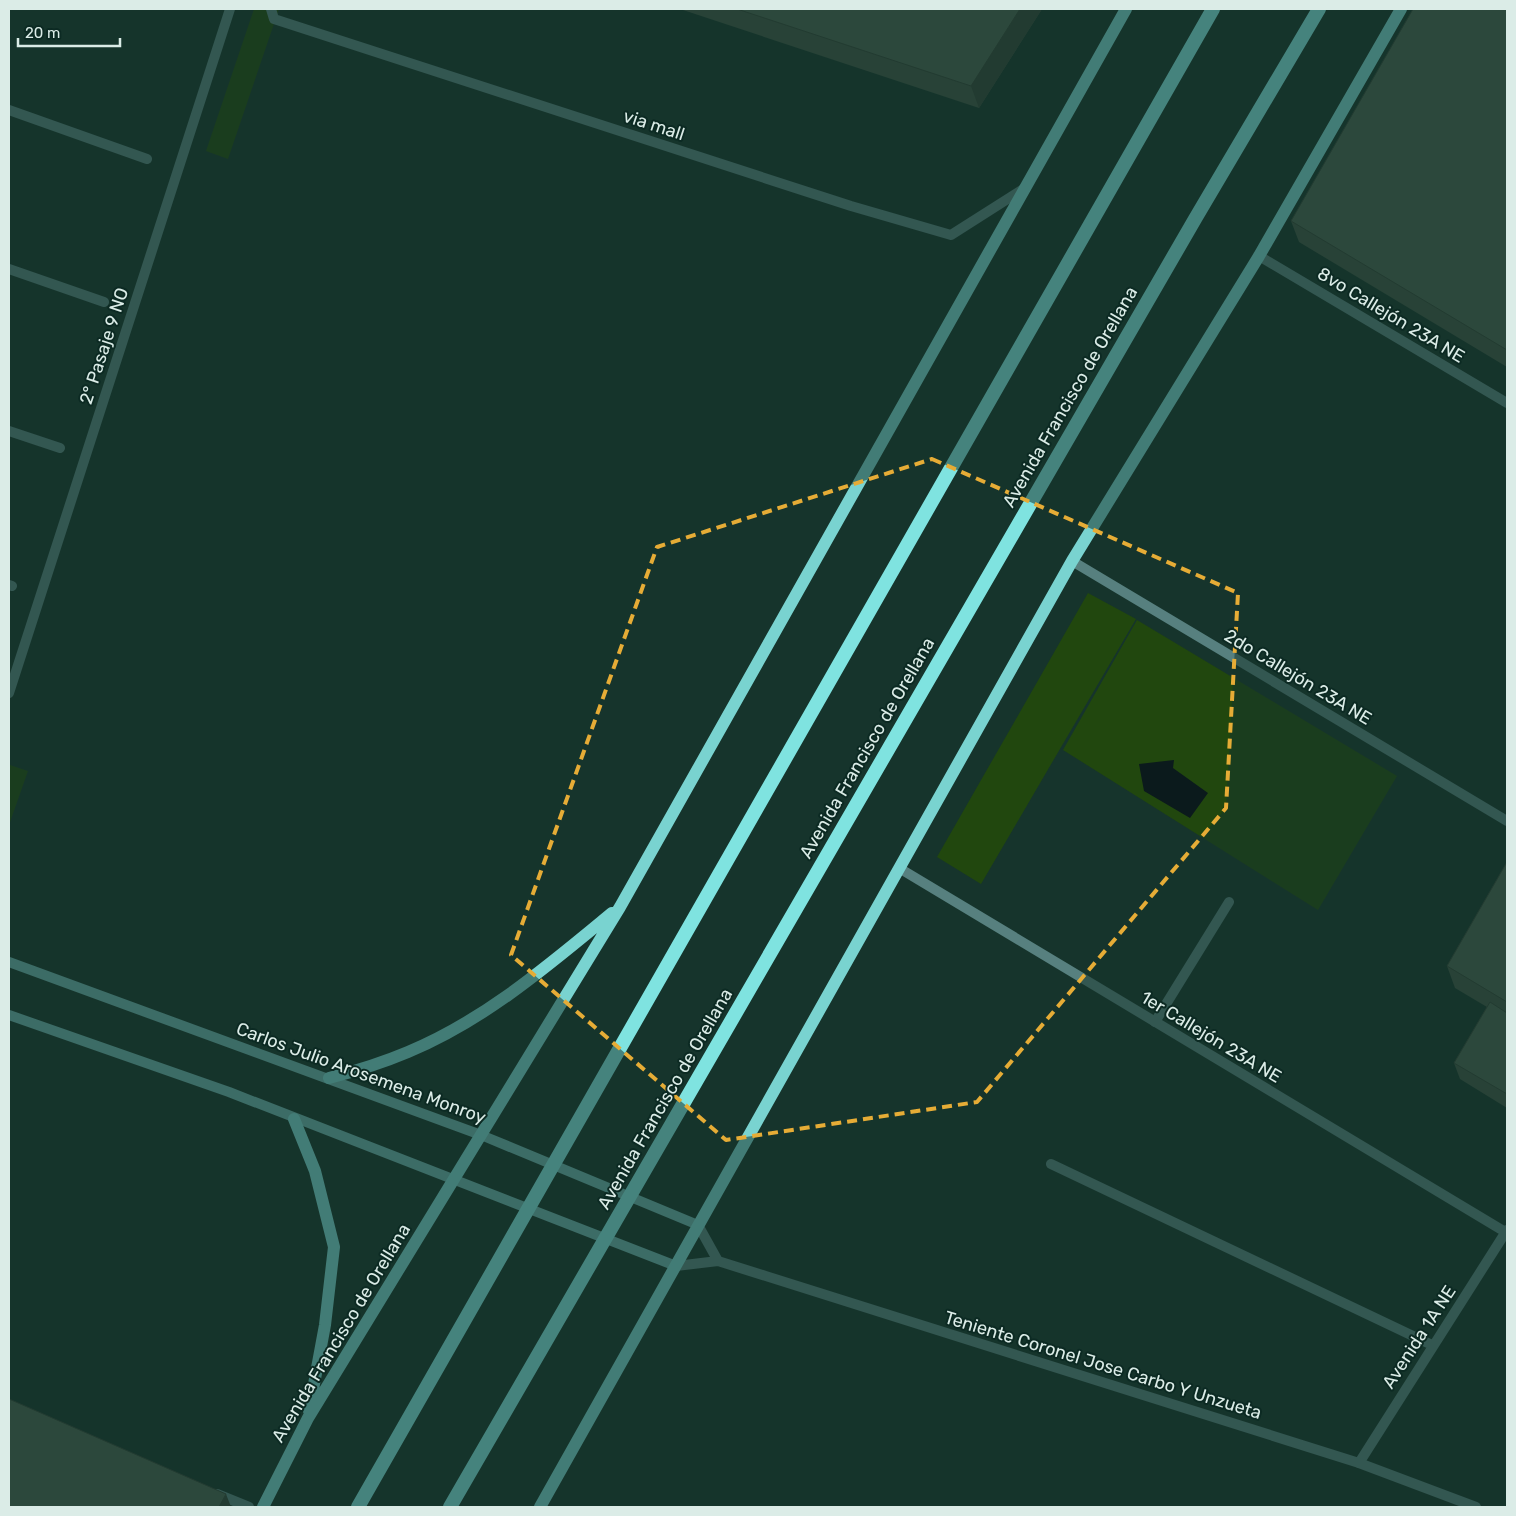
<svg xmlns="http://www.w3.org/2000/svg" width="1516" height="1516" viewBox="0 0 1516 1516" font-family="Rubik,sans-serif">
	<style>
		.green { fill: #21470e }
		.water { fill: #0b1a1c }
		.lines { fill: none; stroke-linecap: round; stroke-linejoin: round }
		.service { stroke: #57807f; stroke-width: 10 }
		.minor { stroke: #57807f; stroke-width: 10 }
		.tertiary { stroke: #57807f; stroke-width: 10 }
		.secondary { stroke: #6bafad; stroke-width: 10 }
		.primary { stroke: #79d3d0; stroke-width: 12 }
		.trunk { stroke: #7fe3e0; stroke-width: 14 }
		.wall { fill: #3e5345 }
		.shaded-wall { fill: #324338 }
		.building { fill: #486050; stroke: #324338 }
		.marked { fill: none; stroke: #e6ac36; stroke-width: 4; stroke-dasharray: 10 6; stroke-linejoin: round }
		.labels { text-anchor: middle; stroke-width: 4; stroke-linejoin: round; paint-order: stroke }
		.street-label { font-size: 18px; fill: #dbece7; stroke: #0c2a23 }
	</style>
	<rect width="100%" height="100%" fill="#16342c"/>
	<path class="green" d="M254,9H279L228,159L206,151Z
		M1088,593L1136,619L981,884L937,857Z
		M1137,620L1397,776L1318,910L1063,750Z
		M10,765L28,771L9,825V768Z"/>
	<path class="water" d="M1174,760L1173,768L1208,793L1190,818L1144,791L1139,764Z"/>
	<g class="lines">
		<path class="service" d="M271,9L274,19L851,206L951,235L1025,188
			M1155,1022L1229,902
			M217,1494L249,1507"/>
		<path class="minor" d="M9,110L147,159
			M1259,256L1507,403
			M9,269L104,302
			M9,431L60,448
			M1072,561L1507,821
			M9,585L12,586
			M9,693L230,9
			M899,868L1507,1233
			M1051,1164L1432,1345
			M1359,1463L1507,1230"/>
		<path class="tertiary" d="M698,1225L718,1261
			M676,1266L718,1261L1359,1463L1476,1507"/>
		<path class="secondary" d="M9,962L481,1135L698,1225
			M9,1015L229,1092L676,1266"/>
		<path class="primary" d="M329,1078C356,1071 382,1063 408,1052C485,1020 549,965 612,913
			M294,1119L315,1171L334,1247L325,1325L309,1411
			M263,1507L308,1418L620,907L1126,9
			M540,1507L1072,561L1259,256L1401,9"/>
		<path class="trunk" d="M358,1507L1213,9
			M450,1507L1195,219L1319,9"/>
	</g>
	<path class="wall" d="M680,9H1042L979,108Z
		M1507,9V367L1299,242L1291,221Z
		M1507,862V1108L1460,1079L1454,1063L1487,1007L1455,988L1447,966Z"/>
	<path class="shaded-wall" d="M1020,9H1042L979,108L971,86Z
		M226,1494L231,1507H219Z"/>
	<path class="building" d="M737,9H1020L971,86Z
		M1413,9H1507V350L1291,221Z
		M1507,862V1002L1447,966Z
		M1490,1002L1507,1013V1094L1454,1063Z
		M9,1399L226,1494L219,1507H9Z"/>
	<path d="M0 0H1516V1516H0ZM932,459L1238,593L1226,808L977,1102L726,1140L511,955L657,547Z" fill="#16342c" fill-opacity=".55" fill-rule="evenodd"/>
	<path class="marked" d="M932,459L1238,593L1226,808L977,1102L726,1140L511,955L657,547Z"/>
	<g class="labels">
		<g class="street-label">
			<text transform="translate(654 125) rotate(18)" y="6">via mall</text>
			<text transform="translate(1391 315) rotate(31)" y="6">8vo Callejón 23A NE</text>
			<text transform="translate(104 346) rotate(-72)" y="6">2° Pasaje 9 NO</text>
			<text transform="translate(1070 397) rotate(-60)" y="6">Avenida Francisco de Orellana</text>
			<text transform="translate(1298 677) rotate(31)" y="6">2do Callejón 23A NE</text>
			<text transform="translate(867 748) rotate(-60)" y="6">Avenida Francisco de Orellana</text>
			<text transform="translate(1211 1037) rotate(31)" y="6">1er Callejón 23A NE</text>
			<text transform="translate(361 1073) rotate(20)" y="6">Carlos Julio Arosemena Monroy</text>
			<text transform="translate(665 1099) rotate(-60)" y="6">Avenida Francisco de Orellana</text>
			<text transform="translate(341 1333) rotate(-59)" y="6">Avenida Francisco de Orellana</text>
			<text transform="translate(1419 1337) rotate(-57)" y="6">Avenida 1A NE</text>
			<text transform="translate(1103 1365) rotate(17)" y="6">Teniente Coronel Jose Carbo Y Unzueta</text>
		</g>
	</g>
	<rect width="1516" height="1516" fill="none" stroke="#dbece7" stroke-width="20"/>
	<path d="M18 38v8h102v-8" fill="none" stroke="#dbece7" stroke-width="2.5"/>
	<text x="25" y="38" font-size="15" fill="#dbece7" stroke="#0c2a23" stroke-width="4" paint-order="stroke">20 m</text>
</svg>
